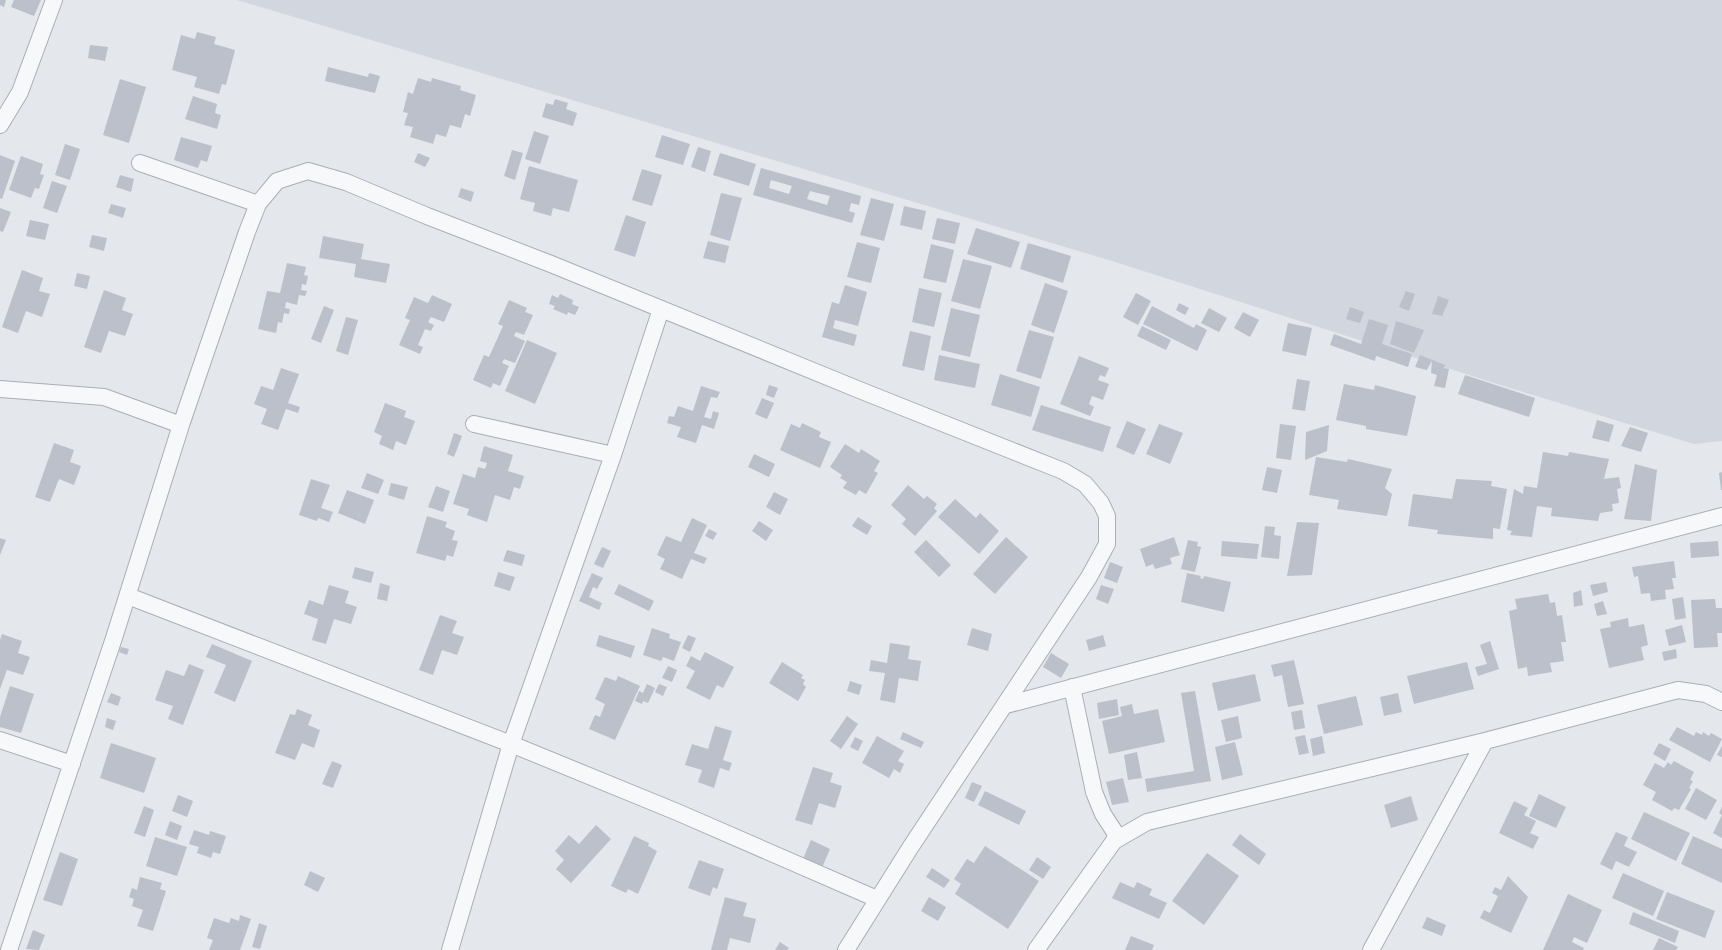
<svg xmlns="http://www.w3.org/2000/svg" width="1722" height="950" viewBox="0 0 1722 950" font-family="Lato,sans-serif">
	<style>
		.built { fill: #d2d6de }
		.building { fill: #bbc0ca; fill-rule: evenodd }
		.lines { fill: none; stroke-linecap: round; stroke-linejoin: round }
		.minor-casing { stroke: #a9aeb7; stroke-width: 18 }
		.minor { stroke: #f7f8fa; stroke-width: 16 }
	</style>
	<rect width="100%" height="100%" fill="#e4e7ec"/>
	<path class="built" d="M237,0H1722V441L1694,444L1494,383L1112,261Z"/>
	<path class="building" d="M0,0H6L4,7L0,5Z
		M14,0H41L34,16L11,7Z
		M197,32L216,37L214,44L235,50L226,85L222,84L219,94L194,87L197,77L172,70L181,35L195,39Z
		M90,45L108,47L105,61L88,58Z
		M328,67L368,77L369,73L380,76L375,93L325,81Z
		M418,78L431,82L432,78L461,86L460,90L476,95L470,116L465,114L461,128L450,125L446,137L436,134L433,144L410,137L413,127L404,125L408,113L403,112L408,92L413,94Z
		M120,79L146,87L129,143L103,135Z
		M193,96L217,104L215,113L221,115L217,129L185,119Z
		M555,99L568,103L566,109L577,113L573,126L542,117L546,103L553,105Z
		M534,131L549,136L540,164L525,159Z
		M662,135L690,144L683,165L655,157Z
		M181,137L212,146L207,162L201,160L198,168L174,160Z
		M65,144L80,149L70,180L55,175Z
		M698,147L711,151L705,172L691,167Z
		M512,150L523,153L515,180L504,176Z
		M418,153L430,158L425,167L414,162Z
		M720,153L756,164L749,186L713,175Z
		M0,155L15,161L2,199L0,198Z
		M21,156L43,164L40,174L44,175L39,189L35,188L31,198L9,190Z
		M529,166L578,180L569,212L553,208L551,216L533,211L535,203L520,199Z
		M761,168L861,196L859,205L851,203L849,211L855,213L852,223L753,195ZM771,180L792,186L789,194L769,188ZM810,191L830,196L827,205L807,199Z
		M642,169L662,175L652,206L632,200Z
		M120,175L134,179L131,192L116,187Z
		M52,181L67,186L57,213L43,208Z
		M461,188L474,192L471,202L458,197Z
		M721,193L742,198L730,241L710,235Z
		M871,198L894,204L884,241L860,235Z
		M111,204L126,208L123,218L108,213Z
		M904,206L926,211L922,230L900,225Z
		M0,208L11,212L3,232L0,231Z
		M626,215L646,222L635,257L614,250Z
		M937,218L960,223L955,244L932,239Z
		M30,220L49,224L45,240L26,236Z
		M976,228L1020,242L1011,268L967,254Z
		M92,235L107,238L104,251L89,247Z
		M323,236L364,244L361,259L390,264L386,283L354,277L356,264L319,258Z
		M708,241L729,246L725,263L703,258Z
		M857,242L880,248L871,283L847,277Z
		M1028,243L1071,256L1063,283L1020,269Z
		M931,244L954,250L946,283L923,278Z
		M963,259L992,266L980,309L951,301Z
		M287,263L306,267L304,275L308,276L306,285L302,284L301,290L307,291L305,296L299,295L297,305L286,302L285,308L290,309L289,314L284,313L282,323L278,322L276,333L258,329L267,291L280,293Z
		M22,270L43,278L39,291L50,294L42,317L26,311L18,333L2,327Z
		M77,273L90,276L87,289L74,286Z
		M1045,283L1068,291L1054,333L1031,325Z
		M845,285L867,292L858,326L835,320L833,328L857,335L854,346L822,337L832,302L839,304Z
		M919,288L942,293L934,327L912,322Z
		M104,290L126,298L122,310L133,314L125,336L109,331L101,353L84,347Z
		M1406,291L1415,294L1409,311L1399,307Z
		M1136,293L1151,301L1138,325L1123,317Z
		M560,294L573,300L572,304L579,307L575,315L568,312L567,315L553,309L555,306L549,304L552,295L558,298Z
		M432,295L452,304L444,322L431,317L428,322L434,325L431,331L425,329L418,345L423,347L420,354L399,345L410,320L405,318L414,297L428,303Z
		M1438,296L1449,300L1442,316L1432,314Z
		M509,300L527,308L525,312L533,315L524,335L516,332L514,336L525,341L515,363L504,359L502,363L509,366L500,386L493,383L491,388L473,380L484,355L489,357L503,326L498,324Z
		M1179,303L1189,308L1185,315L1176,310Z
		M324,306L334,310L321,343L311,339Z
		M1152,306L1194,328L1196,324L1207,330L1197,351L1143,324Z
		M1350,307L1364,312L1360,323L1346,319Z
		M951,308L980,315L970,357L941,350Z
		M1209,308L1227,318L1219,332L1201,323Z
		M1243,312L1259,320L1250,337L1234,328Z
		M346,317L358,320L348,355L336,351Z
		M1369,319L1388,325L1382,344L1412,354L1408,367L1376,356L1375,361L1330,345L1334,334L1361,344Z
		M1396,321L1424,330L1414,353L1390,344Z
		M1288,323L1312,328L1306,356L1282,351Z
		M1142,326L1171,340L1166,350L1137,336Z
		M1029,330L1054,337L1041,379L1016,371Z
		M910,331L931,336L924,371L902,366Z
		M527,340L557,353L535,404L505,391Z
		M939,355L980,364L975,388L934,380Z
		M1420,355L1445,365L1444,368L1449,369L1445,388L1434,386L1437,375L1431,373L1432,360L1427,370L1415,367Z
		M1079,356L1109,368L1105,377L1100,375L1098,380L1109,384L1103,400L1092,396L1089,404L1094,407L1090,416L1060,404Z
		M281,368L299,374L288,403L300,407L298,413L286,409L278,430L261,424L267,409L254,404L261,386L273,390Z
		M1000,374L1040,387L1031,417L991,405Z
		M1465,375L1535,398L1529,417L1458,394Z
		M1297,379L1310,381L1305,411L1292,409Z
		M1344,384L1374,390L1375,385L1416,396L1407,436L1366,429V426L1336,420Z
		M769,385L778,388L774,398L766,395Z
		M701,386L720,392L717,398L711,397L704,417L711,419L713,411L719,413L714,429L702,425L696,443L677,437L681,427L667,423L669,416L674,417L678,406L693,411Z
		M762,398L774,403L767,419L755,414Z
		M385,403L406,411L404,417L415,421L406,445L396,441L393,450L379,444L382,436L374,432Z
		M1041,405L1111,427L1103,452L1032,430Z
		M1597,420L1614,425L1609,442L1592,438Z
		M1127,421L1146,429L1134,455L1116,447Z
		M802,423L821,432L819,437L831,442L820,468L780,450L791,424L800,428Z
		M1159,424L1183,433L1170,464L1146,454Z
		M1280,424L1296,426L1291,460L1276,458Z
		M1329,425L1327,451L1305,460L1306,432Z
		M1630,427L1648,433L1641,452L1621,446Z
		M454,433L462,436L454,457L447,454Z
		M54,443L74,450L70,462L81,466L74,485L59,479L50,502L35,497Z
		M845,444L859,453L861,449L880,461L874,471L878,473L866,494L859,490L856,495L843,488L847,482L840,478L842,475L830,467Z
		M484,446L513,455L508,471L524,476L520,489L514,487L510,500L495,495L487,522L467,515L469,509L453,504L463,474L475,478L478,467L485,469L487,463L480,461Z
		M1543,452L1568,456L1569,452L1609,459L1604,479L1619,477L1621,488L1617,489L1619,503L1612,504L1613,511L1600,513L1598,521L1551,516L1552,508L1537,506L1532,537L1510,535L1512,531L1507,530L1514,489L1523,494L1524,486L1537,488Z
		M754,454L775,464L769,477L748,467Z
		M1316,457L1347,462L1348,459L1392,469L1385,488L1392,494L1387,516L1337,509L1339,500L1309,495Z
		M1635,464L1657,470L1651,521L1624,519Z
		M1267,467L1282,470L1277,493L1262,490Z
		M1722,472V490H1721L1719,473Z
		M367,473L384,480L378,494L361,488Z
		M311,479L330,485L321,508L333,512L329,522L318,518L317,521L299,515Z
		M1456,479L1492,481L1491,486L1507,489L1500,529L1493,528V539L1437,534L1438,530L1408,526L1413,494L1452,499Z
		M391,483L408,487L404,500L388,495Z
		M908,485L924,499L927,496L937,504L934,508L937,511L915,536L902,524L906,519L891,505Z
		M436,486L450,491L443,512L428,507Z
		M347,490L374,500L365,524L338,513Z
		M774,492L788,499L780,515L766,507Z
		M955,499L976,518L980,513L999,531L979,554L938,517Z
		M427,516L447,522L445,527L455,531L452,540L458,541L453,557L447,555L445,561L416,553Z
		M858,517L872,526L867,535L852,526Z
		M692,518L707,525L694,553L707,558L704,564L691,559L682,579L660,569L665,559L657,555L666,536L681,542Z
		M759,521L773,530L766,541L752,531Z
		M1297,522L1319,523L1312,575L1287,576Z
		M1265,526L1275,527L1274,535L1281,536L1279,559L1261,557Z
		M709,529L717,533L713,540L705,536Z
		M1006,537L1028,557L995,594L973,574Z
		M1174,537L1180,555L1170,558L1172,564L1155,569L1153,564L1146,567L1140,549Z
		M0,538L6,540L0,555Z
		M926,540L951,565L939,577L914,552Z
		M1188,540L1198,542L1197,546L1201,547L1195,572L1181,569Z
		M1222,541L1259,544L1257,559L1221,556Z
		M1718,541L1719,556L1691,558L1690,543Z
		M602,547L611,551L603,568L594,564Z
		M507,550L525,555L522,566L503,561Z
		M1674,561L1676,578H1672L1674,589L1665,590L1666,599L1651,601L1650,593L1641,594L1638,576L1634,577L1632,567Z
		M1110,562L1123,567L1117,583L1104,578Z
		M355,567L374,572L371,583L352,578Z
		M498,572L515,577L510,591L494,586Z
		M592,573L603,578L597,589L593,587L589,597L602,603L599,610L579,601Z
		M1187,573L1201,576L1200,578L1203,579L1204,576L1231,582L1224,612L1181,602Z
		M1606,582L1608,592L1593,596L1590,585Z
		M380,583L390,586L387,601L377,599Z
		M619,584L654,601L649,611L614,594Z
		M329,585L349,591L345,603L357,607L351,624L334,619L326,644L312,640L318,619L304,614L309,600L323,605Z
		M1101,585L1114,589L1108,604L1096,599Z
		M1581,590L1583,605L1574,607L1573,593Z
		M1548,594L1550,603L1555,602L1557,616L1562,615L1566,642H1561L1564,661L1550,663L1552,672L1528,676L1527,667L1518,669L1509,611L1517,609L1515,599Z
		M1683,597L1686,618L1675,620L1672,599Z
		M1715,599L1716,608H1722V633H1717L1718,647L1694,648L1691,600Z
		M1603,601L1607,614L1597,616L1594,604Z
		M440,615L457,621L452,633L464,637L457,655L442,650L433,675L419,670Z
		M1628,618L1629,627L1644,624L1648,645L1641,647L1644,660L1609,668L1600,629L1611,627L1610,622Z
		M1682,625L1686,642L1669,646L1665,630Z
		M652,628L670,634L669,638L681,642L674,661L663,657L661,661L643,655Z
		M972,628L992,634L988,651L967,645Z
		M2,634L22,641L18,653L30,657L23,675L7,670L0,689V640Z
		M599,635L635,646L631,658L596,646Z
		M688,635L696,638L690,652L682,648Z
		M1103,635L1106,646L1089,651L1086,640Z
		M1490,641L1499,669L1478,676L1475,667L1487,664L1480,645Z
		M890,643L910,646L908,659L921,661L918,681L899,678L895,703L880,700L885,673L869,671L871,660L887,663Z
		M212,644L252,661L235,702L214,693L226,665L206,657Z
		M121,647L129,649L127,655L119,652Z
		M1676,649L1677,658L1664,661L1662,652Z
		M705,652L734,667L723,688L717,685L710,700L686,688L695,671L686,666L691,656L700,661Z
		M1051,653L1069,664L1061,678L1043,667Z
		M1294,660L1304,704L1288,707L1282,675L1274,677L1271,665Z
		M782,662L803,675L801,678L805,680L803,684L806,687L798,701L769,683Z
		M1467,662L1474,689L1414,704L1407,676Z
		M189,664L204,670L183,725L168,719L173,706L155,700L166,670L184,676Z
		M668,666L677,670L672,682L662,678Z
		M1255,674L1261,701L1218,711L1212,683Z
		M618,676L640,686L615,740L589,729L595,715L600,717L605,704L595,699L605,677L616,681Z
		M850,681L862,685L859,695L847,691Z
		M647,684L655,688L648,703L643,701L642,704L635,701L639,691L643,693Z
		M659,684L667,687L663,696L655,692Z
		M10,686L34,694L21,733L0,727V717Z
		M1195,691L1211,781L1147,792L1145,779L1194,771L1181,693Z
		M111,693L121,697L118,706L107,702Z
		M1398,693L1402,712L1384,716L1380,697Z
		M1356,696L1363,725L1324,734L1317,705Z
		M1117,699L1119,715L1099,719L1097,703Z
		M1132,704L1134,714L1158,709L1165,742L1109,754L1102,721L1122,716L1120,707Z
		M297,709L312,715L308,725L320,730L314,748L302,743L295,760L275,753L290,714L295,715Z
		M1302,710L1305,728L1294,730L1291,712Z
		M847,716L858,724L841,749L830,741Z
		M1238,716L1242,738L1226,742L1221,720Z
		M107,718L116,721L113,730L105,727Z
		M715,726L732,731L723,760L732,763L729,771L720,768L714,788L698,782L702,770L685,765L692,744L708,749Z
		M1677,727L1694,736L1696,732L1702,735L1703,732L1709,736L1711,733L1722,739L1710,762L1669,740Z
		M903,732L924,742L921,748L900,739Z
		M1305,735L1309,753L1299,755L1295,737Z
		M877,736L904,751L898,761L904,764L900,773L894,769L889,778L862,763Z
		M1322,736L1325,753L1313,756L1310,739Z
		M855,737L863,741L858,751L850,747Z
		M1235,742L1243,775L1222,780L1215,747Z
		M111,743L156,758L144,793L100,778Z
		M1659,743L1671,749L1665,761L1653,754Z
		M1722,746V757L1717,755Z
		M1137,752L1142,778L1128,780L1124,755Z
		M332,761L342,765L333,788L322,784Z
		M1674,761L1694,772L1690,780L1693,781L1689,788L1691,789L1679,810L1674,808L1672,811L1652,800L1656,792L1643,785L1655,763L1664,768L1668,762L1671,765Z
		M813,767L833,773L830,782L842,786L835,808L819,803L812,825L795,820Z
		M1123,778L1129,802L1112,805L1106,782Z
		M972,782L982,786L974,802L965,798Z
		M1696,788L1717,800L1706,820L1685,809Z
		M985,791L1026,811L1019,825L978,805Z
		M1539,794L1566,807L1556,828L1529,816Z
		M178,795L193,801L187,817L172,811Z
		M1411,796L1418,820L1391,828L1384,805Z
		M1514,801L1528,808L1524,815L1536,821L1530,833L1539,837L1533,849L1499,833Z
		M144,806L154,810L145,837L134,833Z
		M1722,807V838L1713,833L1722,815L1719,813Z
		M1644,812L1690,833L1676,861L1631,839Z
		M170,821L182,826L177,840L165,835Z
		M596,825L611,839L571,883L556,869L564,860L555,851L569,835L579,844Z
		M194,830L209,835L210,831L226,836L220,854L213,852L211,858L197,853L199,847L189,844Z
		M1616,832L1628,837L1624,846L1637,852L1629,867L1616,861L1612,870L1600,864Z
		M1240,834L1266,854L1259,865L1232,845Z
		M634,836L649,843L648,846L657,851L638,894L628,889L626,893L611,886Z
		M1693,836L1722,849V883L1681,864Z
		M155,837L187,847L177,876L146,866Z
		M811,840L830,849L821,870L802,861Z
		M985,846L1039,881L1008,929L955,894L961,884L954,879L967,859L974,863Z
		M60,852L78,859L62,906L43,900Z
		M1207,853L1239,876L1204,925L1172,901Z
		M1037,857L1051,867L1043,879L1029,870Z
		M699,860L724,869L717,889L713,887L710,896L688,888Z
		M932,868L950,880L944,888L926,877Z
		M310,871L325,878L318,892L304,885Z
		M1623,873L1664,891L1653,916L1612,898Z
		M1508,876L1528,897L1511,933L1480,918L1484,910L1490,913L1498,896L1492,893L1495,887L1501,890Z
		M140,877L162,883L160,889L166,891L153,931L137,926L143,910L132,906L134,899L129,897L132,888L137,890Z
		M1120,882L1134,888L1137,882L1152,889L1149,895L1167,903L1159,919L1112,898Z
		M1667,892L1715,911L1705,938L1656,919Z
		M1568,894L1602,910L1587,943L1574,937L1572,942L1584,948L1583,950H1543Z
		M725,897L747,903L743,916L756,919L750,943L730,938L727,950H711Z
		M929,897L946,907L938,921L921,911Z
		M1633,912L1679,931L1675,943L1629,924Z
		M240,915L251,919L240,950H209L213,940L207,938L214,918L229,923L231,918L239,921Z
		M1427,917L1446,925L1442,936L1422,928Z
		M259,923L267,926L260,949L252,947Z
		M33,930L45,935L39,950L26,949Z
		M1131,936L1154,945L1152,950H1125Z
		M1659,938L1678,947L1676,950H1653Z
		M780,942L789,948L787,950H775Z"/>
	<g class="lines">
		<defs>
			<path id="minor" d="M0,125L20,92L54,0
				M140,163L258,204
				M0,389L104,397L181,425
				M474,424L613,455
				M128,596L511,744L677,812L877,899
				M1072,687L1094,792L1103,814L1116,834L1114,841
				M1006,705L1722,516
				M0,740L72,764
				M9,950L114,638L181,425L247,232L258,204L277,181L308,171L346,182L427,216L551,264L862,391L1063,471L1085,484L1101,503L1107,516V544L1089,577L910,848L846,950
				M450,950L511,744L613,455L661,309
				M1036,950L1114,841L1147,822L1485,741L1678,690L1706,694L1722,702
				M1371,950L1485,741"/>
		</defs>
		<use href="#minor" class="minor-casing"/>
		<use href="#minor" class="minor"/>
	</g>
</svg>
